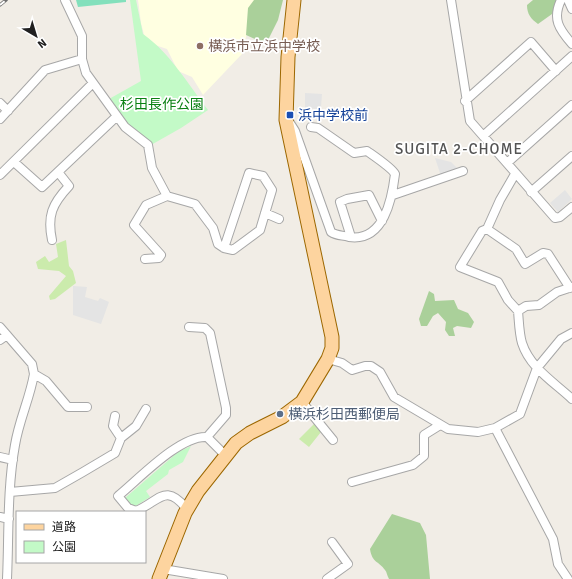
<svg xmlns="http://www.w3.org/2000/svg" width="572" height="579" viewBox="0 0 572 579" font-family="Signika,'Noto Sans JP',sans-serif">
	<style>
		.education { fill: #ffffe1 }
		.grass { fill: #cbebac }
		.forest { fill: #aad09a }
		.park { fill: #c3fac7 }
		.pitch { fill: #83e0bc }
		.parking { fill: #e4e4e4 }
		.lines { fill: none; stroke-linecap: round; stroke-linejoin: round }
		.minor-casing { stroke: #a7a7a7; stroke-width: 10 }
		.primary-casing { stroke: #9c6700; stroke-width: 15 }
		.minor { stroke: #fff; stroke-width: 8 }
		.primary { stroke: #fdd49f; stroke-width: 13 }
		.rail-casing { stroke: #6e6e6e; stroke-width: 3.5 }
		.rail { stroke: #fff; stroke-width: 2; stroke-dasharray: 6; stroke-linecap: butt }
		.education-dot { fill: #8d6e63; stroke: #fff; stroke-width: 1.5 }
		.transit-dot { fill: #1a4fb4; stroke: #fff; stroke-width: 1.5 }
		.service-dot { fill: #5c6f8a; stroke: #fff; stroke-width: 1.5 }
		.labels { text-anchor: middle; stroke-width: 3.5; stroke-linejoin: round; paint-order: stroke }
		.education-label { font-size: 14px; fill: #785e54; stroke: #fff; text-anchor: start }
		.park-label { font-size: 14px; fill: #0a8113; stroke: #fff }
		.transit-label { font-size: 14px; fill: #164399; stroke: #fff; text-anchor: start }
		.service-label { font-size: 14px; fill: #4e5e75; stroke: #fff; text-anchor: start }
		.neighbourhood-label { font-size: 15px; letter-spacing: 1px; fill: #535353; stroke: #fff }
	</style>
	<rect width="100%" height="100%" fill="#f1ede6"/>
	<path class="education" d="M138,0H255L242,54L203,95L192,77L178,71L167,49L146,42L141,23Z"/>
	<path class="grass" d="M66,240L69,266L73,271L76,283L55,299L50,300L49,296L66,276L59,271L38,269L36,262L45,256L49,262L58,257L56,244Z
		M315,423L321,432L309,447L299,439Z"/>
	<path class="forest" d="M254,0H283L278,20L266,44L246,35L248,8Z
		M533,0H559L552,14L538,24C531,19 527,14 527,5Z
		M429,291L434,294L435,301L454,300L458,309L468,313L474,322L471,328L457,326L453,328L455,336H449L445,330L446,322L438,313L433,316L427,326H421L419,319Z
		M392,514L420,523L426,535L430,579H389C387,576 387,572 385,570C379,561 372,563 370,549Z"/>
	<path class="park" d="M130,0H136L143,34C170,53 188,84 208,110L181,128L151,145L128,124L109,99L141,81Z
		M191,446L183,462L169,470L168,474L146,491L150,497L134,507L128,505L125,498L178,452Z"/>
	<path class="pitch" d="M76,0H126V2L78,7Z"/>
	<path class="parking" d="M305,93L322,94L321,107L317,109L305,108Z
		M435,158L451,162L459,170L441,176Z
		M565,190L572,199L558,212L550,203Z
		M73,286L87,287L85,297L98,301L100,298L109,302L101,324L73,315Z"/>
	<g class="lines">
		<defs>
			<path id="minor" d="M65,0L82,36V59L86,73L125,127L148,145L152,168L167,196L195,204L213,228L218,244L224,248L233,250L260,230L272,190L263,176L249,173L224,248
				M451,0L470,121L555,218L560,217L572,207
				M561,0C552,19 559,29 572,44
				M568,0L572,9
				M465,101L531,42L556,71
				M0,103L8,111
				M0,119L45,70L82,59
				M290,123L295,131L331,232C337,236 342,235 349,237C384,242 392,199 395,174C392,168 374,156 367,151L354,153L318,128L311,127
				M483,136L572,56
				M14,162L42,187L116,117
				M507,163L572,105
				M515,174L500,200L487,229L482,231L460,267L498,282L508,300L518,311L526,306L539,305L557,292L572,287
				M0,175L93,83
				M531,192L572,156
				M393,195L463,171
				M265,213L279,219
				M487,229L516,249L525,264L543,253L548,254L570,288
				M351,237L340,202L347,199L369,195L382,221
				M52,240C47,216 52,204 69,186L58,172
				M145,259L159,258L161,255L134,225L146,205L167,196
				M518,311C519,321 519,333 522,343C530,368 554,382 572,399
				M0,327L32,364L34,374L46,381L68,407H87
				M189,327L205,328L210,333L226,408V415L207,437
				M0,340L7,335
				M328,359L342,363L352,370L365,366H371L380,372L394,397L448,429L478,432L495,428L520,414L537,368L561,339L572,333
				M302,402L333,440
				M115,416L113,426L121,438
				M495,428L553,539L558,564L568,579
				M0,457L13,460
				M352,482L413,465L424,456V435L440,425
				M10,492L55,488L83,472L115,453L121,438L136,426L146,409
				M187,509C165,482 160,501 136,511L128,508L118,496C139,479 180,435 207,437L225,455
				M0,517L9,519
				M163,569L223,579
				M7,579C9,535 7,489 15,445C19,420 30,398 34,374
				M327,579L348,564L332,542"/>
			<path id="primary" d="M159,579L185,513L198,491L236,443L250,433L282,417L302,402L328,359L332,348V337L286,120L288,57L294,0"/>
		</defs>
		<use href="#minor" class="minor-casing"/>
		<use href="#primary" class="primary-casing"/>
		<use href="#minor" class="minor"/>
		<use href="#primary" class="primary"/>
		<defs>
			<path id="rail" d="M0,5L6,0"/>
		</defs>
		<use href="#rail" class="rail-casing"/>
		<use href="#rail" class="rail"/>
	</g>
	<circle class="education-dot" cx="200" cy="46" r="4"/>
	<rect class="transit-dot" x="286" y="111" width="8" height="8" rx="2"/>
	<circle class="service-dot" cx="280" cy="414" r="4"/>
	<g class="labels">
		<g class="education-label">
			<text x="208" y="51">横浜市立浜中学校</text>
		</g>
		<g class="park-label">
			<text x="162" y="109">杉田長作公園</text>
		</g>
		<g class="transit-label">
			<text x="298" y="120">浜中学校前</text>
		</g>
		<g class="service-label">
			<text x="288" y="419">横浜杉田西郵便局</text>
		</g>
		<g class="neighbourhood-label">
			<text x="459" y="154">SUGITA 2-CHOME</text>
		</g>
	</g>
	<rect x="16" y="511" width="130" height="52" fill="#ffffff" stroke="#a6a6a6"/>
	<rect x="24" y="524" width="20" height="6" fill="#fdd49f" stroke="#a6a6a6"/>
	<text x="52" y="531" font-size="12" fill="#202020">道路</text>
	<rect x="24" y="541" width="20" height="12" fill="#c3fac7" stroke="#a6a6a6"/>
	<text x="52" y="551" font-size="12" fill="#202020">公園</text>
	<g transform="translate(36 36) rotate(142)" stroke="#ffffff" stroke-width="3" paint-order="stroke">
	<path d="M0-3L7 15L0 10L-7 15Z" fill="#202020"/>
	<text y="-6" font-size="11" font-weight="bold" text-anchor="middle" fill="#202020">N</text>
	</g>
</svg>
